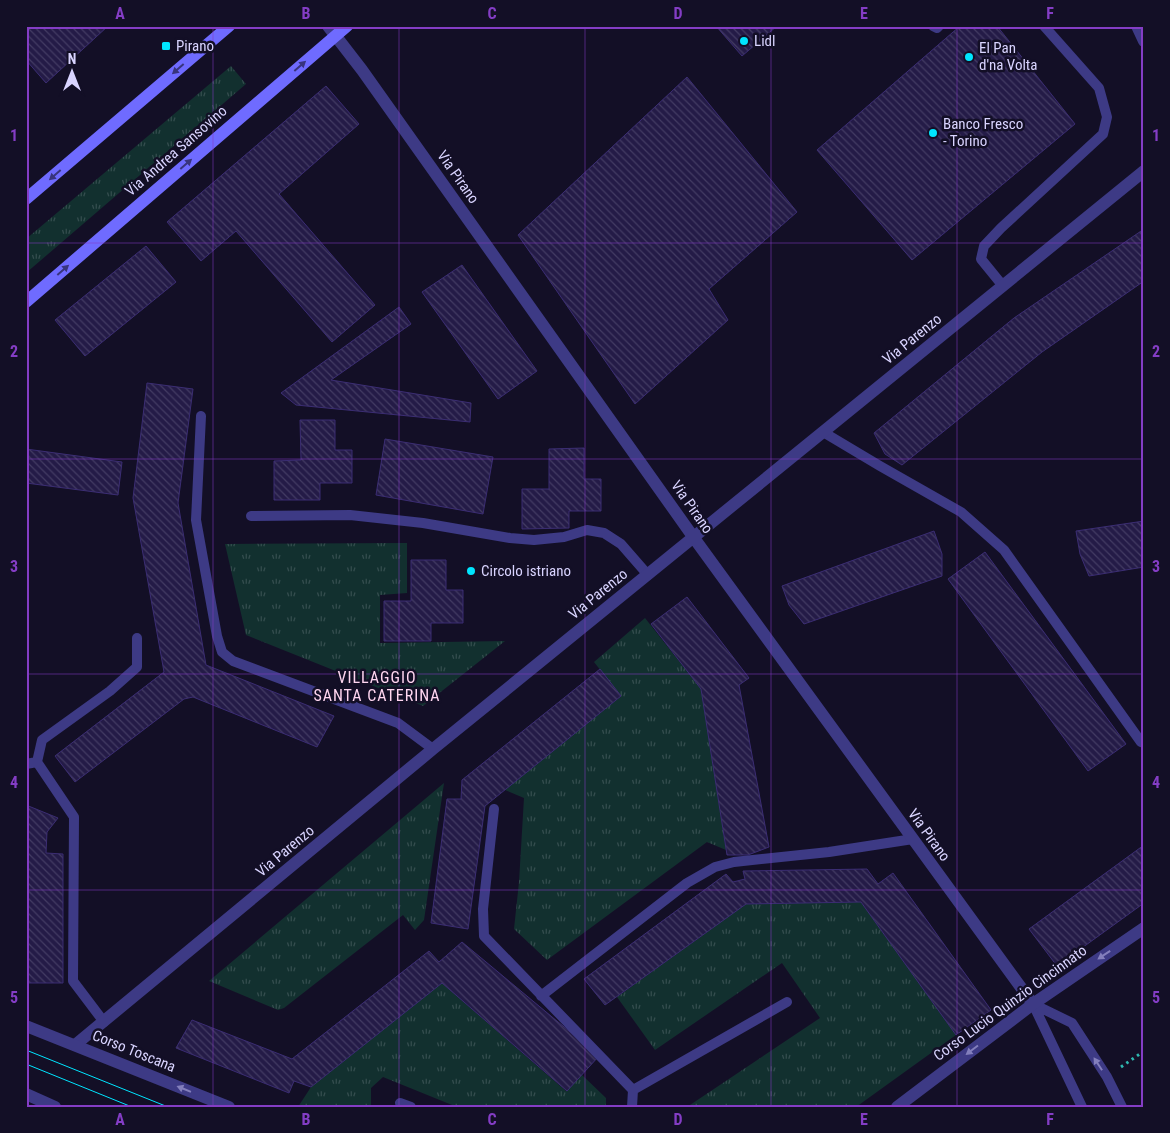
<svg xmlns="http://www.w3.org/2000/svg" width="1170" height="1133" viewBox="0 0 1170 1133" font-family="'Roboto Condensed',sans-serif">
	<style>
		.grass { fill: url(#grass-tufts) }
		.building { fill: url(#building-back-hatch); stroke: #3b2d73 }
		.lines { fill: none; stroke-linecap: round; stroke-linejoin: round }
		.path { stroke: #2fb8b0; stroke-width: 3; stroke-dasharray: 2.5 4; stroke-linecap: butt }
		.service { stroke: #3d3a85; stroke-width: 10 }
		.minor { stroke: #3d3a85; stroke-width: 12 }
		.tertiary { stroke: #3d3a85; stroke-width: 12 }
		.secondary { stroke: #6f6bff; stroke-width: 12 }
		.tram { stroke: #00e5ff; stroke-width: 1 }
		.oneway { fill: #38347d }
		.oneway2 { fill: #837fbc }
		.grid { fill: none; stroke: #843dc5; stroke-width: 1; stroke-opacity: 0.55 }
		.poi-dot { fill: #00e5ff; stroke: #130f26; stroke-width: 2 }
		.labels { text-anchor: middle; stroke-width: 5; stroke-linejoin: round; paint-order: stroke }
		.poi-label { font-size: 15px; fill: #d9d4ff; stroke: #130f26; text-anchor: start }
		.street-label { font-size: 15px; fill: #d9d4ff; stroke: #130f26 }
		.neighbourhood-label { font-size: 16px; letter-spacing: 1px; fill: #ffd6f0; stroke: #130f26 }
		.neatline { fill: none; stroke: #843dc5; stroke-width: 2 }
		.grid-label { font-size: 16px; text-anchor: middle; font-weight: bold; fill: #843dc5 }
	</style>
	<defs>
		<pattern id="grass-tufts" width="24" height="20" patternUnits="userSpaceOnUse" patternTransform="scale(1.25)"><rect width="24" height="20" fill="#12302f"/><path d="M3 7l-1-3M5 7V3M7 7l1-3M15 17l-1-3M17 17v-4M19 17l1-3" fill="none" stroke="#344d4e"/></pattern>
		<pattern id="building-back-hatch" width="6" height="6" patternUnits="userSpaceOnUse" patternTransform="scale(1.25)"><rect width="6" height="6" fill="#241b47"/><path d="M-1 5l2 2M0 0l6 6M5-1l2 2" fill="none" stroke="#433b63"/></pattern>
	</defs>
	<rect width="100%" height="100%" fill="#130f26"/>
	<path class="grass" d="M231,66L246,84L26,273V239Z
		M407,543V593L380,595V643L505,641L423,706L246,635L225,544Z
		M645,618L701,689L726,850L707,842L547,960L514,929L519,882L524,798L505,790L621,696L594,662Z
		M444,783L424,920L415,930L403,915L284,1008L278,1010L209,981Z
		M861,902L956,1035L856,1107H687L820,1018L782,963L655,1050L617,997L746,904Z
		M442,983L566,1091L582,1075L606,1098V1107H457L383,1077L371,1088V1107H298L311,1087Z"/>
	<path class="building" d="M26,26H108L46,83L26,60Z
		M716,26H777L742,56Z
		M960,26H997L1075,124L912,260L817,150Z
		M687,77L797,212L709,289L728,320L635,404L518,235Z
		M326,86L359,124L279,194L375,305L332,342L236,231L201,261L167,222Z
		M1144,229V281L1042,352L902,465L885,454L874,433L1014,318Z
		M146,246L176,282L85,356L55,320Z
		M462,265L537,371L498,399L422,292Z
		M399,307L411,324L331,380L471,403L470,422L296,405L281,393Z
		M147,383L193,389L178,503L206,665L334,716L317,747L193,697L184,699L75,782L55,756L164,672L133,498Z
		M300,420H335V450H352V483H320V500H274V461L301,460Z
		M385,439L493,457L483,514L376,495Z
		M584,448V479H601V511H569V528L522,529V489H549V449Z
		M26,449L122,462L118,495L26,483Z
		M1144,521V567L1089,576L1080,554L1076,531Z
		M934,531L942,554V576L804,624L789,605L782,586Z
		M985,552L1126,744L1088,771L948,579Z
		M411,560H446V590H463V623H431V641H384V601H411Z
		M687,597L749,678L739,685L769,847L748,855H727L701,689L651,624Z
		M600,669L621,696L485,806L468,929L431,923L447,799H461L462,780Z
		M26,805L58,818L47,832L46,853L63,854V983H26Z
		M1144,845V903L1057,966L1029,929Z
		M867,869L878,884L893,873L991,1010L956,1035L861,902L746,904L605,1005L584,979L726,874L733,882L745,879L743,871Z
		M462,942L599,1056L567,1091L442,983L311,1087L294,1081L289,1093L176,1048L192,1020L292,1059L429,951L439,962Z"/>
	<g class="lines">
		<path class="path" d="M1121,1067L1144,1051"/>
		<path class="service" d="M933,26L937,28L939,26
			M1003,286L981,259L984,246L1001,228L1103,134L1107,117L1099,88L1044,26
			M201,416L196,520L217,636L222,652L233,661L398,723L433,749
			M823,432L880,466L961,512L1004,550L1141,742L1144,743
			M251,516L350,515L423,523L510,538L534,540L564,537L587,530L604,533L621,544L648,575
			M26,764L37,762
			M494,809L483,909L484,936L633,1090
			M541,996L687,883L715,867L734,862L829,852L913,839
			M1033,1004L1072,1023L1107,1077L1122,1107
			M1033,1004L1082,1107
			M104,1022L73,981L74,817L37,762L42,740L110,691L137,667V638
			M400,1103L411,1107
			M632,1107L633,1090L787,1002"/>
		<path class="minor" d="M328,26L362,70L694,538L1033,1004
			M75,1045L433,749L1144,171
			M897,1107L1033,1004L1144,928"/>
		<path class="tertiary" d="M1137,26L1144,41
			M26,1026L229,1107
			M26,1094L55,1107"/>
		<path class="secondary" d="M26,199L229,26
			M26,302L347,26"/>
		<path class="tram" d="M26,1050L168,1107
			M26,1064L132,1107"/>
	</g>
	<defs><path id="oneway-solid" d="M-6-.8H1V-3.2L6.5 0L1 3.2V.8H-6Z" transform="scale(1.25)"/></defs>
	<g class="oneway">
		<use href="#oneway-solid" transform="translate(300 66) rotate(-41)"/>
		<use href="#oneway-solid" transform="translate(178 69) rotate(139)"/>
		<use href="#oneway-solid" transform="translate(186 164) rotate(-41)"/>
		<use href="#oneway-solid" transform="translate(55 175) rotate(139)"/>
		<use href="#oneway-solid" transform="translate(63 270) rotate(-41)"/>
	</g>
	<g class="oneway2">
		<use href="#oneway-solid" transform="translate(1104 955) rotate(146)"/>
		<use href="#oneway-solid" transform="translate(972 1050) rotate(143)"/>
		<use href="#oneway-solid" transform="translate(1098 1064) rotate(-123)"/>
		<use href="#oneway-solid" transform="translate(184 1089) rotate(-158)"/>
	</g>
	<path class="grid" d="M213,26V1107M399,26V1107M585,26V1107M771,26V1107M957,26V1107M26,243H1144M26,459H1144M26,674H1144M26,890H1144"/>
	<g class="poi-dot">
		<circle cx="744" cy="41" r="5"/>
		<rect x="161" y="41" width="10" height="10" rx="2.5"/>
		<circle cx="969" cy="57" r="5"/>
		<circle cx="933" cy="133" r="5"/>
		<circle cx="471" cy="571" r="5"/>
	</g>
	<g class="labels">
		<g class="poi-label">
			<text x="754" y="46">Lidl</text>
			<text x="176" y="51">Pirano</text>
			<text x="979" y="53">El Pan<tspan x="979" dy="17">d'na Volta</tspan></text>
			<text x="943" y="129">Banco Fresco<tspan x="943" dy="17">- Torino</tspan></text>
			<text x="481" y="576">Circolo istriano</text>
		</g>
		<g class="street-label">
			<text transform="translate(176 151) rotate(-41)" y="5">Via Andrea Sansovino</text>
			<text transform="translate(458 177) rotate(55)" y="5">Via Pirano</text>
			<text transform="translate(912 339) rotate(-39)" y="5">Via Parenzo</text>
			<text transform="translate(692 507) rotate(55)" y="5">Via Pirano</text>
			<text transform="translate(598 594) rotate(-39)" y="5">Via Parenzo</text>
			<text transform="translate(929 835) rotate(54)" y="5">Via Pirano</text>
			<text transform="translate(285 851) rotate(-40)" y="5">Via Parenzo</text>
			<text transform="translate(1010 1003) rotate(-36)" y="5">Corso Lucio Quinzio Cincinnato</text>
			<text transform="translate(134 1051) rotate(22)" y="5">Corso Toscana</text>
		</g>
		<g class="neighbourhood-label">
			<text x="377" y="683">VILLAGGIO<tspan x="377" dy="18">SANTA CATERINA</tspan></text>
		</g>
	</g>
	<rect width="1170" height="1133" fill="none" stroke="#130f26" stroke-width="55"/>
	<g transform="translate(72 72)" stroke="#130f26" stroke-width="4" paint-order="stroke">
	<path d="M0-4L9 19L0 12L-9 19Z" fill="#d9d4ff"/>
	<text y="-8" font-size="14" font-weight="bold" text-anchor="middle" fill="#d9d4ff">N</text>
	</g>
	<rect x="28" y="28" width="1114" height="1078" class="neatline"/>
	<g class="grid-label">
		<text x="120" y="19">A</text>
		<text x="306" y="19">B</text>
		<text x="492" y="19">C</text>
		<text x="678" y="19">D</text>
		<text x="864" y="19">E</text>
		<text x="1050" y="19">F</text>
		<text x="14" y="141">1</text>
		<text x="1156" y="141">1</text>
		<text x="14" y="357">2</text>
		<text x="1156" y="357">2</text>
		<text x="14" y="572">3</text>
		<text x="1156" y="572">3</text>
		<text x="14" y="788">4</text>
		<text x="1156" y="788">4</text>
		<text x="14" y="1003">5</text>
		<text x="1156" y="1003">5</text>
		<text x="120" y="1125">A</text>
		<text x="306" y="1125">B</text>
		<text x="492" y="1125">C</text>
		<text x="678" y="1125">D</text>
		<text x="864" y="1125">E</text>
		<text x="1050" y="1125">F</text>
	</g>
</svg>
